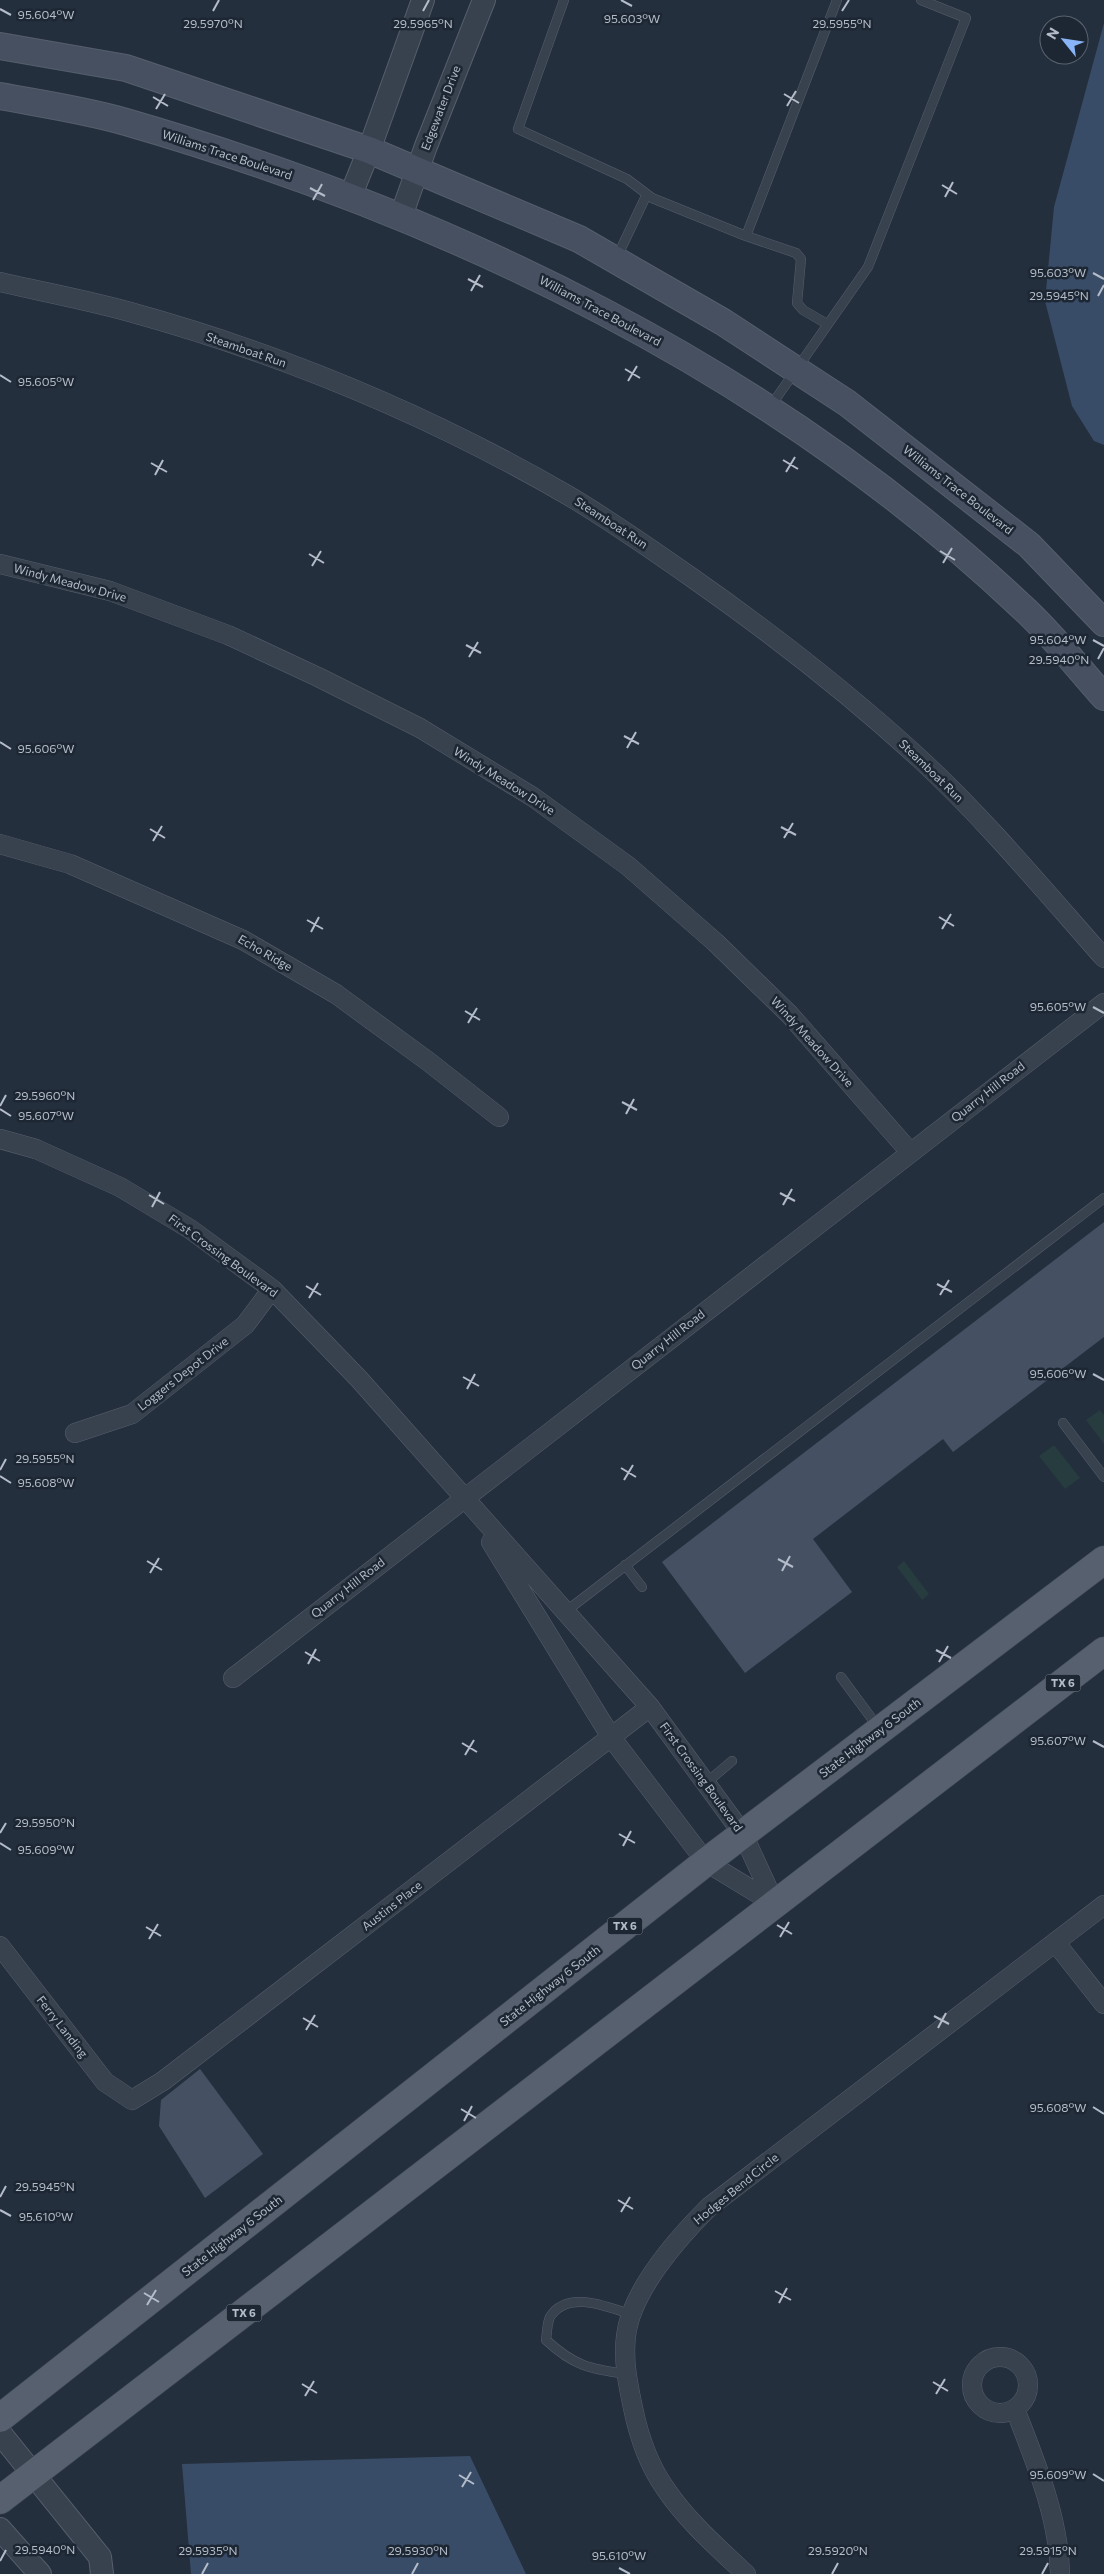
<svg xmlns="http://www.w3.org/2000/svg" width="1104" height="2574" viewBox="0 0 1104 2574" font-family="Commissioner,sans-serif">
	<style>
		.green { fill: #263c3f }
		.water { fill: #394c67 }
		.building { fill: #455162 }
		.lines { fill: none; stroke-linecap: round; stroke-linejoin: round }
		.service-casing { stroke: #565f6c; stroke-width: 10 }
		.minor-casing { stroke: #565f6c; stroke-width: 20 }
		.tertiary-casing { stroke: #565f6c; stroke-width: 24 }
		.secondary-casing { stroke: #565f6c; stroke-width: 28 }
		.primary-casing { stroke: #414a57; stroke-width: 29 }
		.service { stroke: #38414e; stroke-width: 9 }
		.minor { stroke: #38414e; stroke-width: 19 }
		.tertiary { stroke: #38414e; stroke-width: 22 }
		.secondary { stroke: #465061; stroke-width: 26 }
		.primary { stroke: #56606e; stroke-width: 28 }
		.ticks { fill: none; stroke: #b4bcc9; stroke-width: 2 }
		.labels { text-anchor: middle; stroke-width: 5; stroke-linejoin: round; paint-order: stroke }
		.shield { fill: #1d2633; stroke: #878f9c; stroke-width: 1 }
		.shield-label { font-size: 11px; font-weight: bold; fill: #b4bcc9 }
		.street-label { font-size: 12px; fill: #b4bcc9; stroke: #1d2633 }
		.ticks-label { font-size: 12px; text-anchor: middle; fill: #b4bcc9; stroke: #1d2633; stroke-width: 5; stroke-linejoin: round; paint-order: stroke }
	</style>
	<rect width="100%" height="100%" fill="#242f3e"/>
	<path class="green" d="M1100,1410L1104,1415V1444L1086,1420Z
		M1054,1445L1080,1478L1065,1489L1039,1456Z
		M904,1561L929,1594L922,1600L897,1567Z"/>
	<path class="water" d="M1104,23V445L1094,441L1072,406L1045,301L1054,207Z
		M470,2456L526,2574H191L182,2464Z"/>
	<path class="building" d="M1104,1222V1337L953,1452L943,1439L813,1539L852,1592L745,1673L662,1562Z
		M200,2069L263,2154L205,2198L159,2126L161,2100Z"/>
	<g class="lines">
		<defs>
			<path id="service" d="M564,0L518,129L627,179L652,198L746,236L837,0
				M746,236L796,253L801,259L797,303L803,310L827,324
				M617,257L647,194
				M770,407L868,267L966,18L921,0
				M1063,1423L1104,1477
				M625,1565L642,1587
				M565,1612L1104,1198
				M841,1677L878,1727
				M706,1783L732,1761
				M626,2374C590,2369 574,2366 546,2340C547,2334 547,2323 550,2317C567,2289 609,2307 632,2315"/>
			<path id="minor" d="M0,282C43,292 87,300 130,312C282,354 433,417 569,496C611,521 651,549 691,577C771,633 847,692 919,758C986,820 1044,890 1104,958
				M0,564L110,591L228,635L318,677L420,728L533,797L628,866L715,942L790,1015L910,1152
				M0,844L70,864L243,940L336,994L429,1062L499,1117
				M0,1139L36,1149L120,1187L190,1229L272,1289L359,1379L650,1707L743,1834L775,1904
				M75,1433L132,1414L245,1325L272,1289
				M491,1542L611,1737L706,1862L775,1904
				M233,1678L1104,1003
				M1055,1942L1104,2004
				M0,1946L105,2082L132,2100L163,2081L650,1707
				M972 2385a28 28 0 1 1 56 0a28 28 0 1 1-56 0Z
				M1015,2409C1035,2461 1059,2517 1060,2574
				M746,2574C717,2547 687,2521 665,2488C648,2464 639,2437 633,2408C628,2384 623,2361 626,2336C631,2291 678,2238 709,2207L1104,1905"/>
			<path id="tertiary" d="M350,197L369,150L423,0
				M401,216L426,146L484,0
				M0,2433L100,2557L102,2574
				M0,2529L40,2574"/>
			<path id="secondary" d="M0,46L126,68L227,102L369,150L579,239L723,322L847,403L1029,545L1104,623
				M0,96C42,104 85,110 126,122C454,217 772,371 1022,607C1052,634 1077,667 1104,697"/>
			<path id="primary" d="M0,2418L706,1862L1104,1560
				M0,2500L1104,1651"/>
		</defs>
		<use href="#service" class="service-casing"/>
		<use href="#minor" class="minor-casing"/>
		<use href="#tertiary" class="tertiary-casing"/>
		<use href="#secondary" class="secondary-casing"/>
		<use href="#primary" class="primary-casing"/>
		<use href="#service" class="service"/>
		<use href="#minor" class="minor"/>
		<use href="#tertiary" class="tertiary"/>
		<use href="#secondary" class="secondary"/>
		<use href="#primary" class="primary"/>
	</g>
	<path class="ticks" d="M621,0L632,6M0,9L11,15M213,11L219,0M423,11L429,0M842,11L849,0M784,94L799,103M153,97L168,106M787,106L796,91M156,109L165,94M942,185L957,194M310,188L325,196M945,197L953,182M313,200L322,184M1093,273L1104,279M468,279L483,287M471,291L480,275M1098,296L1104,285M625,369L640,378M0,375L11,382M628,381L637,366M783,460L798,469M151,463L167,472M786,472L795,457M155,475L163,460M940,551L955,560M309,554L324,563M943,563L952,548M312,566L321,551M1093,640L1104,646M466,645L481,653M469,657L478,642M1098,659L1104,648M624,736L639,744M0,742L11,749M627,748L636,732M781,827L796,835M150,829L165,838M784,838L793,823M153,841L162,826M939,917L954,926M307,920L323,929M942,929L951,914M311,932L319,917M1093,1007L1104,1013M465,1011L480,1020M468,1023L477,1008M622,1102L637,1110M0,1106L6,1095M0,1109L11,1116M626,1114L634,1099M780,1193L795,1201M149,1195L164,1204M783,1205L792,1189M152,1207L160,1192M937,1284L952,1292M306,1286L321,1295M940,1295L949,1280M309,1298L318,1283M1093,1374L1104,1380M463,1377L479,1386M467,1389L475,1374M621,1468L636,1477M0,1470L6,1459M0,1476L11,1483M624,1480L633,1465M778,1559L793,1567M147,1561L162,1570M782,1571L790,1556M150,1573L159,1558M936,1650L951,1658M305,1652L320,1661M939,1662L948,1646M308,1664L316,1649M1093,1741L1104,1747M462,1743L477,1752M465,1755L474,1740M0,1833L6,1823M619,1834L635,1843M0,1843L11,1850M623,1846L631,1831M777,1925L792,1934M146,1927L161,1936M780,1937L789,1922M149,1939L158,1924M934,2016L949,2024M303,2018L318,2027M938,2028L946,2013M306,2030L315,2015M1093,2107L1104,2114M461,2109L476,2118M464,2121L472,2106M0,2197L6,2186M618,2200L633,2209M0,2210L11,2216M621,2212L630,2197M775,2291L791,2300M144,2293L159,2302M779,2303L787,2288M147,2305L156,2290M933,2382L948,2391M302,2384L317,2393M936,2394L945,2379M305,2396L314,2381M1093,2474L1104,2481M459,2475L474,2484M462,2487L471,2472M0,2561L6,2550M619,2568L630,2574M202,2574L208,2563M412,2574L418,2563M832,2574L838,2563M1042,2574L1048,2563"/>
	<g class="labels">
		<g class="shield">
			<rect x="1045.5" y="1674.5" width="35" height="17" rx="4"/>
			<rect x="607.5" y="1917.5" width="35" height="17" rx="4"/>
			<rect x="226.5" y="2304.5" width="35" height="17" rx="4"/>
		</g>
		<g class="shield-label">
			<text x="1063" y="1687">TX 6</text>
			<text x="625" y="1930">TX 6</text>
			<text x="244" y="2317">TX 6</text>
		</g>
		<g class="street-label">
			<text transform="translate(441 108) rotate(-69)" y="4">Edgewater Drive</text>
			<text transform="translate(227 155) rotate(18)" y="4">Williams Trace Boulevard</text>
			<text transform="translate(600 311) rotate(28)" y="4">Williams Trace Boulevard</text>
			<text transform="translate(246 350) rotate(19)" y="4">Steamboat Run</text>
			<text transform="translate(958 490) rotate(38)" y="4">Williams Trace Boulevard</text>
			<text transform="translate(611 523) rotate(33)" y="4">Steamboat Run</text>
			<text transform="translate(70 583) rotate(15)" y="4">Windy Meadow Drive</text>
			<text transform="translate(931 771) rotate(44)" y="4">Steamboat Run</text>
			<text transform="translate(504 781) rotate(32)" y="4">Windy Meadow Drive</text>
			<text transform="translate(265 953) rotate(30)" y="4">Echo Ridge</text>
			<text transform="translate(812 1042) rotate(48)" y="4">Windy Meadow Drive</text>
			<text transform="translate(988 1092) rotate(-38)" y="4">Quarry Hill Road</text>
			<text transform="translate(223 1256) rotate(36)" y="4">First Crossing Boulevard</text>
			<text transform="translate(668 1340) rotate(-38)" y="4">Quarry Hill Road</text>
			<text transform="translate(183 1374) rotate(-38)" y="4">Loggers Depot Drive</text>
			<text transform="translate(348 1588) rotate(-38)" y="4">Quarry Hill Road</text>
			<text transform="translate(870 1738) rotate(-37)" y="4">State Highway 6 South</text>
			<text transform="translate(701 1777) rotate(54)" y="4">First Crossing Boulevard</text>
			<text transform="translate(392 1906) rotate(-38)" y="4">Austins Place</text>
			<text transform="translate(550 1986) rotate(-38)" y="4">State Highway 6 South</text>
			<text transform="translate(62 2027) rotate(52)" y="4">Ferry Landing</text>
			<text transform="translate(736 2189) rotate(-39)" y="4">Hodges Bend Circle</text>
			<text transform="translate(232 2236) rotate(-38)" y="4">State Highway 6 South</text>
		</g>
	</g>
	<g class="ticks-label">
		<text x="46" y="19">95.604°W</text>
		<text x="632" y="23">95.603°W</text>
		<text x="213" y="28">29.5970°N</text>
		<text x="423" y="28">29.5965°N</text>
		<text x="842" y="28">29.5955°N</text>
		<text x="1058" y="277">95.603°W</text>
		<text x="1059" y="300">29.5945°N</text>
		<text x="46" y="386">95.605°W</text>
		<text x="1058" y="644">95.604°W</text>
		<text x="1059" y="664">29.5940°N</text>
		<text x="46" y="753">95.606°W</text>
		<text x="1058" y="1011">95.605°W</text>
		<text x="45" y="1100">29.5960°N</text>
		<text x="46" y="1120">95.607°W</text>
		<text x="1058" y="1378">95.606°W</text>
		<text x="45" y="1463">29.5955°N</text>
		<text x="46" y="1487">95.608°W</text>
		<text x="1058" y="1745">95.607°W</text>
		<text x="45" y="1827">29.5950°N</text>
		<text x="46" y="1854">95.609°W</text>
		<text x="1058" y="2112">95.608°W</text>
		<text x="45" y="2191">29.5945°N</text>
		<text x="46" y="2221">95.610°W</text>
		<text x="1058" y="2479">95.609°W</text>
		<text x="45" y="2554">29.5940°N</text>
		<text x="208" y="2555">29.5935°N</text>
		<text x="418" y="2555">29.5930°N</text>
		<text x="838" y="2555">29.5920°N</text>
		<text x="1048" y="2555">29.5915°N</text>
		<text x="619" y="2560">95.610°W</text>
	</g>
	<g transform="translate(1064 40) rotate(300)"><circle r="24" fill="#1d2633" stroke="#59626f"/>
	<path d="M0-4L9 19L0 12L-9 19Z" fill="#8ab4f8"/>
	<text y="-8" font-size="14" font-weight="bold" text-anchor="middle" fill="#b4bcc9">N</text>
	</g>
</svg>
